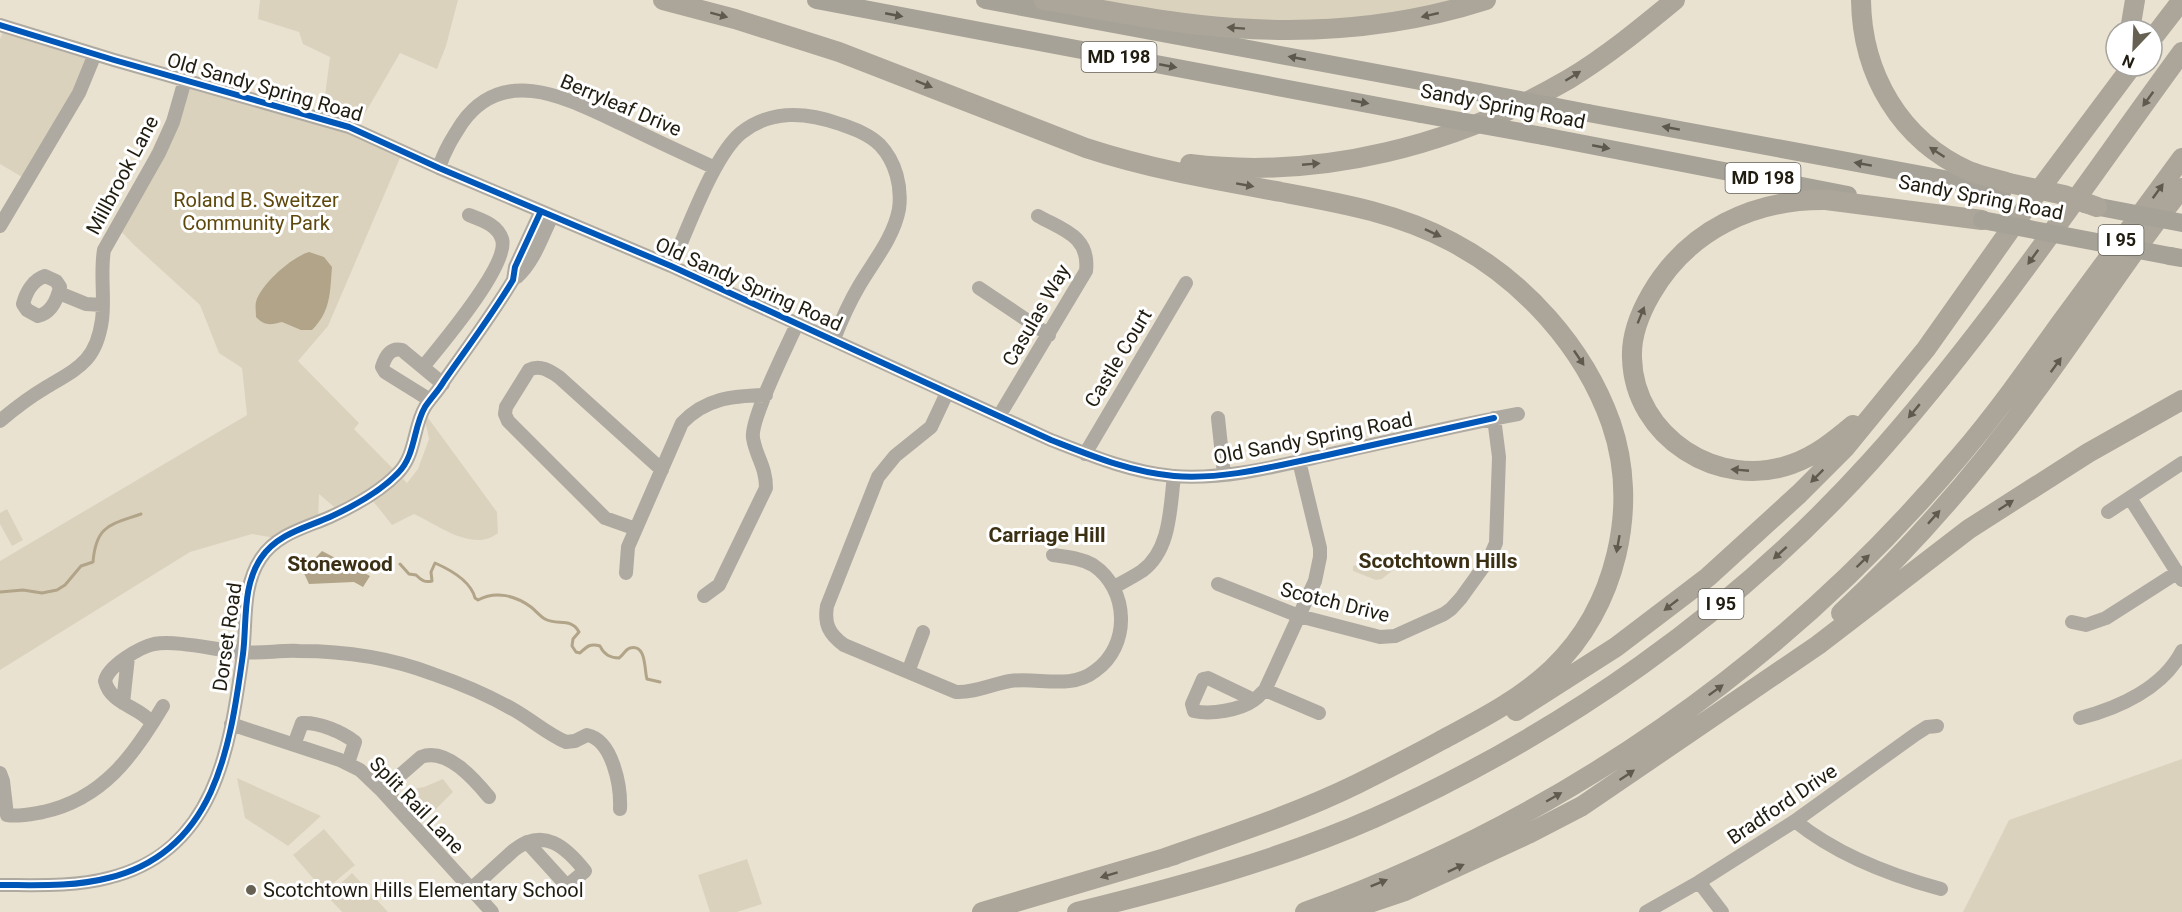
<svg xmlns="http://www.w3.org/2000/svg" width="2182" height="912" viewBox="0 0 2182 912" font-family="Roboto,sans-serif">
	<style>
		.green { fill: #dbd2be }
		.water { fill: #b1a488 }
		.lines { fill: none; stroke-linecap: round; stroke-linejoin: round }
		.stream { stroke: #b1a488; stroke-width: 3 }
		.minor { stroke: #aeaaa1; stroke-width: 14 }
		.major { stroke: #a7a297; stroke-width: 18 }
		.highway { stroke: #aca69a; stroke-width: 20 }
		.major-bridge { stroke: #a7a297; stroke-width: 18 }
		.highway-bridge { stroke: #aca69a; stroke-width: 20 }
		.cycleway-casing { stroke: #fff; stroke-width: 10 }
		.cycleway { stroke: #0057b8; stroke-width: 6 }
		.oneway { fill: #605a4e }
		.oneway2 { fill: #5d584d }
		.poi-dot { fill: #676153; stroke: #fff; stroke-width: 2 }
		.labels { text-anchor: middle; stroke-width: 6; stroke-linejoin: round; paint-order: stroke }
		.shield { fill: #fff; stroke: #646058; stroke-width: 1.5 }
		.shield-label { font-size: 18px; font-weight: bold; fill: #211c10 }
		.street-label { font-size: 20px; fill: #211c10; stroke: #fff }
		.park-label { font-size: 20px; fill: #5f480c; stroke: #fff }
		.poi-label { font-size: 20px; fill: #211c10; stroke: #fff; text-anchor: start }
		.neighbourhood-label { font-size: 21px; font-weight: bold; fill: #3b2f14; stroke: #fff }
	</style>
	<rect width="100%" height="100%" fill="#eae2d0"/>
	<path class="green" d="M260,0H458L446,46L437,69L400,53L356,129L403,151L328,326L298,361L359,423L354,429L407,483L418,469L429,439L423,411L497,512L498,533C473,553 438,525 414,514L392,525L369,496L340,512L319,494L318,522L280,539L252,534L190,552L0,670V561L247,415L242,368L219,353L200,305L134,245L116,226L185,80L322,119L330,57L303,44L299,32L258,19Z
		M1044,0H1486L1324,30Z
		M5,27L95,54L27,180L0,164V39Z
		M7,509L23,540L12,546L0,524V513Z
		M1408,554V558L1382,579L1376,580L1353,571V566Z
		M2182,759V912H1963L2009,820Z
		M237,778L321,816L288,846L245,818Z
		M443,779L453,792L430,815L414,800L413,789L424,787Z
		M324,829L355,865L324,891L293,855Z
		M747,859L762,904L737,912H710L698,875Z
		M352,873L388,912H342L327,896Z"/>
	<path class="water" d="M309,252L324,257L332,267C330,292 331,311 312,330H301L282,322C271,325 264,326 256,317C256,312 255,306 256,302C261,284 292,257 309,252Z
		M322,551L370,576L363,587L354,582L309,584L303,571Z"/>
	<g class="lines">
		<path class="stream" d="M400,564L409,574L416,575C421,580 425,583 432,581L431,572L435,563C451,570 471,582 475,598L478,600C496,590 516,596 531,607C536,611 540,616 545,619C557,626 571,617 579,632L573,639L572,646L576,652L580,653C587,646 591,643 600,646C604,655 610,658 619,658C623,655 626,649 630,648C647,644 644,670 647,679L660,682
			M0,592L23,590L42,593L57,590L65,585L81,566L93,562C96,525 110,525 141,514
			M395,791L401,800"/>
		<path class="minor" d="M0,25L114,60L349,127L439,168L671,266L1051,440C1092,456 1130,472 1173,476C1223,480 1274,467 1322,456C1387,442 1452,426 1518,414
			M439,168C444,151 453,137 462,123C505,62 572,101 624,125C654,140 685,154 715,168
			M0,226L79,93L95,54
			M671,266C687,232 713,156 741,133C771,109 806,112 840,124C854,129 869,134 880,145C896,162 902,187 899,209C894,237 873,262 859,286C849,303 841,321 834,339
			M45,276L56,281L60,287C57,300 51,313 38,316L27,310L23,304C26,292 33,280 45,276Z
			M517,277C534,262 542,236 552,216
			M979,288L1049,335
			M59,293L86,304L102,305
			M423,367C440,346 510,264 502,239C497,224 481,220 469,215
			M947,393L931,427L895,456L878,477L827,606C824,624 829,634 844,645L956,692C975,693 992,684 1010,681C1038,677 1071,690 1095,671C1131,646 1129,589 1093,565C1080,558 1067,557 1053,555
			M430,400L385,372L382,367C385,357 390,347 402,350L443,384
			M999,416L1086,271C1090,236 1063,230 1038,216
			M1218,418L1224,474
			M0,421C14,409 30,397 45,388C78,368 96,362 102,320C105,297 100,273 104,250L159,153L173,122L185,80
			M1085,454L1186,283
			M2130,498L2182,580
			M2108,512L2182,463
			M636,529L605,518L508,421L505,414L506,407L529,370C540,364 550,371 559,377L662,470
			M626,573L628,547L682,423C706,398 732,396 766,395
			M1218,584L1299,616L1380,637L1395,636L1444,614L1451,609L1461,598L1489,559L1496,543L1499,457L1494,418
			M1114,587C1123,582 1133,577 1142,571C1171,550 1170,507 1174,476
			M704,596L719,585L766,488C766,466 756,457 753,438C750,419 787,347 797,324
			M2072,622L2086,625L2106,618L2178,572
			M908,672L923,632
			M1265,690L1319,713
			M1254,700L1208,678L1203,679L1192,704L1194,711C1211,715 1240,710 1254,700C1258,698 1261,693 1265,690L1315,581L1320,557V548L1299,461
			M123,703L128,657
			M2080,718C2119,708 2163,688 2182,651
			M152,723C139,706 111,705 105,681C108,666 140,647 154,644C177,640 216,650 240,652C260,654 280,650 299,651C344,651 391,658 433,674C462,684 490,696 516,711C533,721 549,735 566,742L575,741L587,735C613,740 621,787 620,809
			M231,724L340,760L360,770L382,791L492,912
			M294,745L302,723C319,722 342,732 355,742L348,763
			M0,773L3,781L7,815C19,817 31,814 43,812C103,799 134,755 163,706
			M382,791L421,757C447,747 475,780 489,797
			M1795,821C1837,855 1889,875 1941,889
			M1699,882L1722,912
			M0,885C35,885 74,887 108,878C216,852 230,747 243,654C247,622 242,586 261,558C277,534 305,528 330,517C354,506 380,492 398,473C416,455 413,427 425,407C431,398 439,390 444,381C467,348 492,315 513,280L515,267L541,211
			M470,890L514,850C544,827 566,847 585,871L567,886L527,842
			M1646,912L1699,882L1795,821L1916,734L1927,727L1937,726"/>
		<path class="major" d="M816,0L1421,114
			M985,0L1479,92
			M1588,113L2003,190
			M1543,136L1848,195
			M2170,256L2182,258"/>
		<path class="highway" d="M663,0L735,19L839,52L1086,148C1150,169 1215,180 1281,192C1340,203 1398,213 1452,242C1524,280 1584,347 1611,423C1640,507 1616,608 1552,669C1519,700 1479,720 1440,741C1413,756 1385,770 1357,784C1296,814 1230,835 1165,858
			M1044,0C1107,10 1170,24 1234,28C1319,34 1405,26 1486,0
			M1861,0C1862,74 1900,140 1969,171C1982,176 1996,179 2009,183
			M2130,30L2135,0
			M2152,39L2182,0
			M1190,164C1321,180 1456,145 1569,79C1607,56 1641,28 1675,0
			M1853,425C1834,441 1815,456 1792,464C1719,491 1634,437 1632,358C1631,336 1640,313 1651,294C1688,230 1754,199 1826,200L1982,220
			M1841,613C1913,546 1978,471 2036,391C2086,324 2130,253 2182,188
			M1516,711L1616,647L1708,577L1799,494L1845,448L1926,349L2025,209L2132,66
			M982,912L1175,855
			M1077,912C1178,887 1279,860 1374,818C1561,734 1733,614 1871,461C1985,334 2081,190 2182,52
			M1305,912C1559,821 1785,664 1959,457C1995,415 2027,370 2059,325C2100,269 2141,214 2182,158
			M1343,912L1405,891L1528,834L1582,806L1818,645L1969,529L2088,453L2182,400"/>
		<path class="major-bridge" d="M1479,92L1588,113
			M1421,114L1543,136
			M2084,204L2182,223
			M1982,220L2170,256"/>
		<path class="highway-bridge" d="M2009,183L2064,195L2097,207"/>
		<defs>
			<path id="cycleway" d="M0,25L114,60L349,127L439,168L671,266L1051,440C1092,456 1130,472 1174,476C1224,480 1275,466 1323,456C1380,443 1437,431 1494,418
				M0,885C35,885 74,887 108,878C216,852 230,747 243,654C247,622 242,586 261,558C277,534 305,528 330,517C354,506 380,492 398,473C416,455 413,427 425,407C431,398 439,390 444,381C467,348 492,315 513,280L515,267L541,211"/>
		</defs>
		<use href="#cycleway" class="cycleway-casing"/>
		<use href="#cycleway" class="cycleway"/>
	</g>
	<defs><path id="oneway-solid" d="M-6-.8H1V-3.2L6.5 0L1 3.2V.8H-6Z" transform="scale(1.5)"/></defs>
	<g class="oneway">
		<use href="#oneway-solid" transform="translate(719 15) rotate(15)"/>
		<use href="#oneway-solid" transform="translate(1430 15) rotate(167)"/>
		<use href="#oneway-solid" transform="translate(1236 28) rotate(-176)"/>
		<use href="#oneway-solid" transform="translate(1573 76) rotate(-32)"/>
		<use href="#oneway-solid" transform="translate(924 84) rotate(22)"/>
		<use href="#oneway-solid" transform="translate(2148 99) rotate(126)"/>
		<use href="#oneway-solid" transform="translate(1937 152) rotate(-147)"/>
		<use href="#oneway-solid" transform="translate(1311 164) rotate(-5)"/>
		<use href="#oneway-solid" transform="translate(1245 185) rotate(10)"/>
		<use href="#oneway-solid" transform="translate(2158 191) rotate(-54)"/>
		<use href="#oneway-solid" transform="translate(1433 233) rotate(25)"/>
		<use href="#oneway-solid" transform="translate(2033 257) rotate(126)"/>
		<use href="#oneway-solid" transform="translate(1641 315) rotate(-68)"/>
		<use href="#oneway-solid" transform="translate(1579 358) rotate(56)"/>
		<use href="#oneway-solid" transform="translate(2056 365) rotate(-54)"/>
		<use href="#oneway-solid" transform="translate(1914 411) rotate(130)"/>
		<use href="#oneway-solid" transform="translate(1740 470) rotate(-175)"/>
		<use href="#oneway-solid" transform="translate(1817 476) rotate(135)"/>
		<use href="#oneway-solid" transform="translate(2006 505) rotate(-33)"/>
		<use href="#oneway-solid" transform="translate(1934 517) rotate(-48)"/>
		<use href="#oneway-solid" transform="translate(1618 544) rotate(100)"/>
		<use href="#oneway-solid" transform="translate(1780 553) rotate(138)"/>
		<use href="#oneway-solid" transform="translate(1863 561) rotate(-44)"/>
		<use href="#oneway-solid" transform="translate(1671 605) rotate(142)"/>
		<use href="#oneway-solid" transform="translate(1716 690) rotate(-36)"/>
		<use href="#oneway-solid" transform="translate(1627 775) rotate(-34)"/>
		<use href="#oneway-solid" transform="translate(1554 797) rotate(-30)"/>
		<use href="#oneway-solid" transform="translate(1456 868) rotate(-25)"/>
		<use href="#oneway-solid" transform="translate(1109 875) rotate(163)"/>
		<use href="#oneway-solid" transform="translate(1379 883) rotate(-22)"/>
	</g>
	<g class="oneway2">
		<use href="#oneway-solid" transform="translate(894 15) rotate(11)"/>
		<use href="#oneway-solid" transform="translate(1297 58) rotate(-169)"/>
		<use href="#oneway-solid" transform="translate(1168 66) rotate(11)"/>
		<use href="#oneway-solid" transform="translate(1360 102) rotate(11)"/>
		<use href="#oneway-solid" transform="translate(1671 128) rotate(-170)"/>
		<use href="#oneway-solid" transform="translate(1601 147) rotate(11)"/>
		<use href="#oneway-solid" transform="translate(1863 164) rotate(-170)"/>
	</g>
	<circle class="poi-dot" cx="251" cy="890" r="6"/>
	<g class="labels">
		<g class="shield">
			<rect x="1081.5" y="42" width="75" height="30" rx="4.5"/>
			<rect x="1725.5" y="163" width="75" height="30" rx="4.5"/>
			<rect x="2098.5" y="225" width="45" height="30" rx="4.5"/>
			<rect x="1698.5" y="589" width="45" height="30" rx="4.5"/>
		</g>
		<g class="shield-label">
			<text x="1119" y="63">MD 198</text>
			<text x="1763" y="184">MD 198</text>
			<text x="2121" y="246">I 95</text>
			<text x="1721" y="610">I 95</text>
		</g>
		<g class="street-label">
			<text transform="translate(265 87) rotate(16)" y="7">Old Sandy Spring Road</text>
			<text transform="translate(621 105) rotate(23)" y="7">Berryleaf Drive</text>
			<text transform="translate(1503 106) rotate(11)" y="7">Sandy Spring Road</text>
			<text transform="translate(122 175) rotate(-62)" y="7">Millbrook Lane</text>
			<text transform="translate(1981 197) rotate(11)" y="7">Sandy Spring Road</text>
			<text transform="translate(749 284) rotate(24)" y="7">Old Sandy Spring Road</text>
			<text transform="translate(1036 315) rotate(-60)" y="7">Casulas Way</text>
			<text transform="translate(1118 358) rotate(-59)" y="7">Castle Court</text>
			<text transform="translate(1313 438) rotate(-11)" y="7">Old Sandy Spring Road</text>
			<text transform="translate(1335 602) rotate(14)" y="7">Scotch Drive</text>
			<text transform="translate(227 637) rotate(-82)" y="7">Dorset Road</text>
			<text transform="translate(1782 804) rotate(-34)" y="7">Bradford Drive</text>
			<text transform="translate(417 805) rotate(46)" y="7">Split Rail Lane</text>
		</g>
		<g class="park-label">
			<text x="256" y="207">Roland B. Sweitzer<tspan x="256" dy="23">Community Park</tspan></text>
		</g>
		<g class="poi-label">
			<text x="263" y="897">Scotchtown Hills Elementary School</text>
		</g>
		<g class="neighbourhood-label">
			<text x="1047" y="542">Carriage Hill</text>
			<text x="1438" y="568">Scotchtown Hills</text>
			<text x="340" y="571">Stonewood</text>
		</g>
	</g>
	<g transform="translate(2134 48) rotate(203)"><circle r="28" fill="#ffffff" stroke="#a6a49f" stroke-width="1.5"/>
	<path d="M0-4.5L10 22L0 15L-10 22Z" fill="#676153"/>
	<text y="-9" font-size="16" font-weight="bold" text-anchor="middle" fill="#211c10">N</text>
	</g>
</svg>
